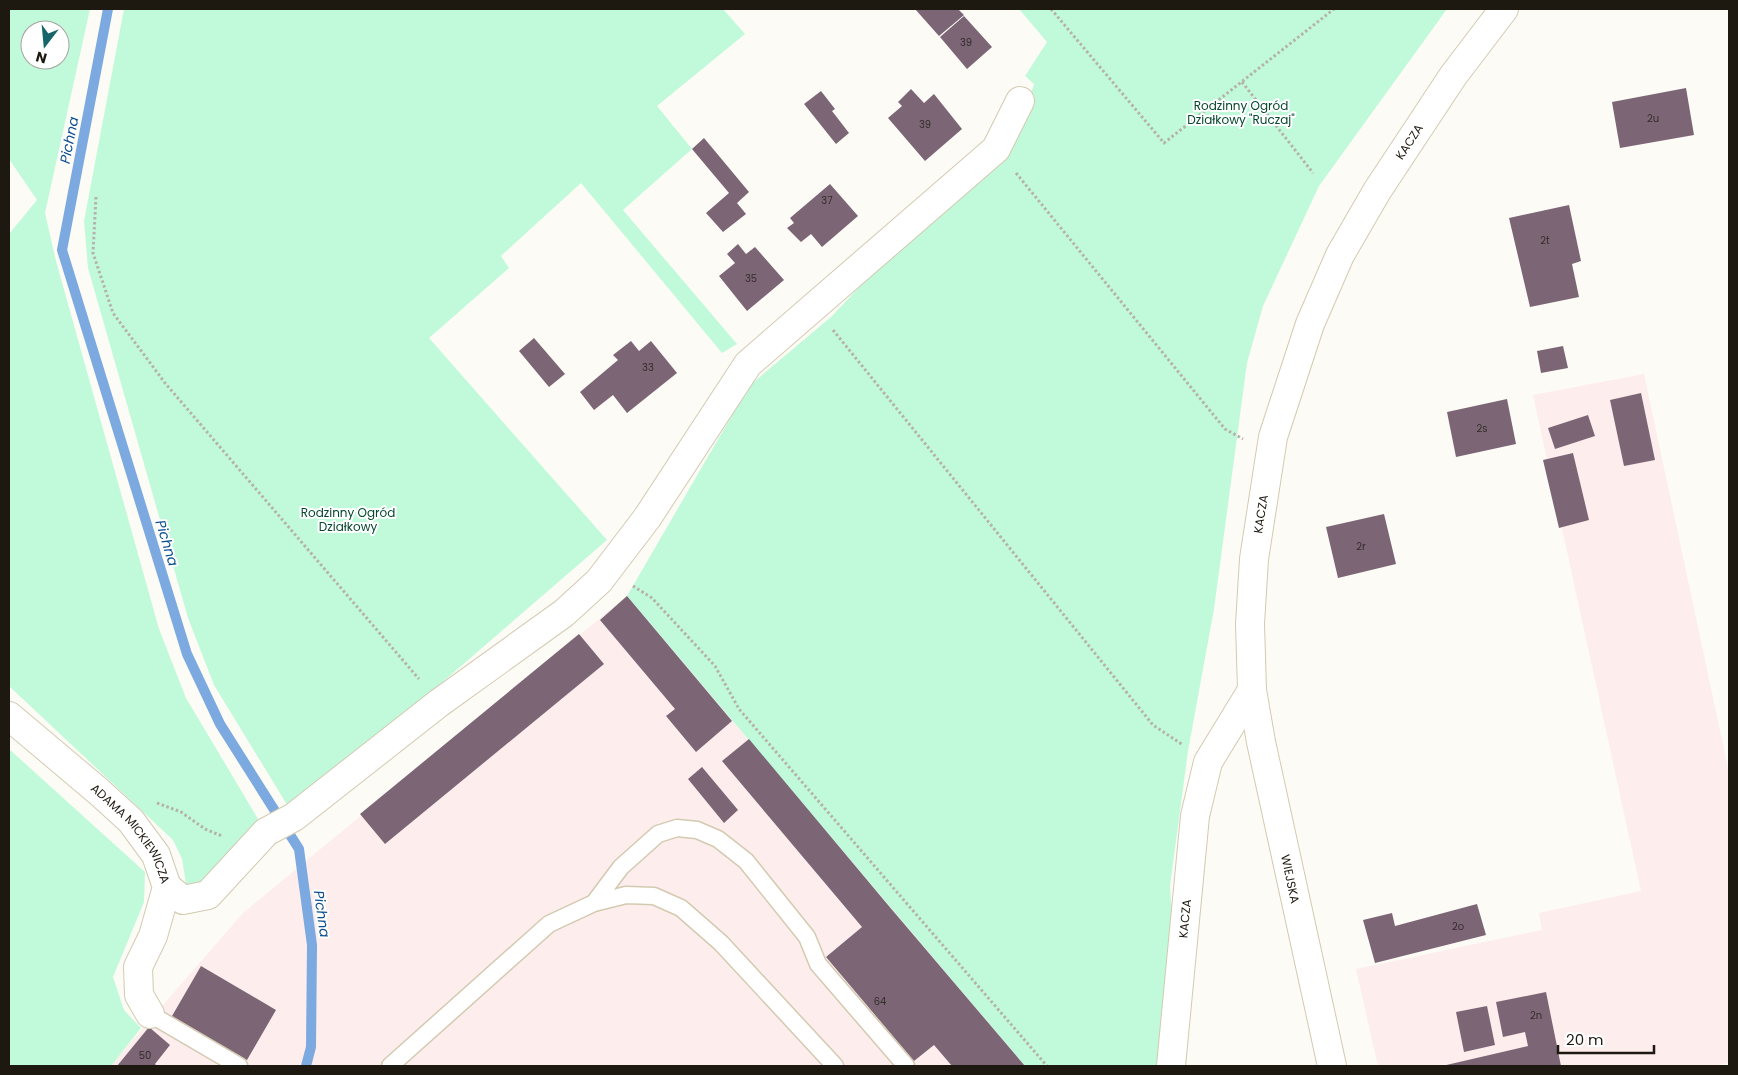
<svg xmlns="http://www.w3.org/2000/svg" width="1738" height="1075" viewBox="0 0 1738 1075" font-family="Poppins,sans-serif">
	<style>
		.industrial { fill: #fdeded }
		.green { fill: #c1fadb; fill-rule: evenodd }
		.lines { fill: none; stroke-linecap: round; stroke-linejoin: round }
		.stream { stroke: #7ca9e0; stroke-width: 10 }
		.building { fill: #7c6676 }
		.service-casing { stroke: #d3cab0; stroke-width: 19 }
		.minor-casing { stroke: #d3cab0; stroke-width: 30 }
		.path { stroke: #b5b2ac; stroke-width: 3; stroke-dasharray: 2.5 2.5; stroke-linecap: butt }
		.service { stroke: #fff; stroke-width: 16 }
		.minor { stroke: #fff; stroke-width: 28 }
		.labels { text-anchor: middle; stroke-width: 4; stroke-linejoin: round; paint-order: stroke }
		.number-label { font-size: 10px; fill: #352c2a }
		.park-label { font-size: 12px; fill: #06472e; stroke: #fff }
		.street-label { font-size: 12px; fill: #1d1910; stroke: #fff }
		.water-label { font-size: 14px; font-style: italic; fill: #0b4d8f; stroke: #fff }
	</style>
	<rect width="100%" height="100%" fill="#fdfbf6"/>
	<path class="industrial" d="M1644,374L1729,773V1063L1713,1066H1378L1356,969L1542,930L1539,913L1641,891L1533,395Z
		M627,596L1025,1066H110L243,913Z"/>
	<path class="green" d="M9,9H90L45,213L56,261L159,629L186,698L261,824L205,881L187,890L182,859L173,840L9,686V234L37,200L9,159ZM30,30H60V60H30Z
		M124,9H723L745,34L657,106L692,149L623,210L737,344L722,353L581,183L501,256L509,268L429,338L607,540L431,692L289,808L214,685L188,618L88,268L84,221Z
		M1019,9H1447L1319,186L1263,306L1247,363L1214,609L1188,751L1170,886L1173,936L1163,1066H1025L627,596L749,386L831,317L909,234L1015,143L1034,84L1025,76L1047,42Z
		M9,749L145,872L144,902L113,977L124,1010L141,1028L111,1066H9Z"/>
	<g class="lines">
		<path class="stream" d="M108,9L62,250L187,654L220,724L299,849L312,945L311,1047L306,1066"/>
	</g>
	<path class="building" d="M915,9H958L964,15L939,36Z
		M964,16L992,47L967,69L940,37Z
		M1686,88L1694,135L1620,148L1612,102Z
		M911,89L924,103L934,94L962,129L925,161L888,118L902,106L898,102Z
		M821,91L835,109L832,111L849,133L836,144L804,104Z
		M704,138L749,192L737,203L746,214L723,232L706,213L729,193L692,149Z
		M830,184L858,216L822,247L811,234L801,242L787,228L794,223L790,218Z
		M1569,205L1581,261L1572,264L1579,297L1530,307L1509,218Z
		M738,244L746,254L755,247L784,280L747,311L719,276L735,263L727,254Z
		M534,338L565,374L549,387L519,351Z
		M631,341L639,351L651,341L677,373L627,413L613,395L594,410L580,392L618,360L613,355Z
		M1563,346L1568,368L1541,373L1537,351Z
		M1641,393L1655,460L1624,466L1610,400Z
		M1507,399L1516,444L1456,457L1447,412Z
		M1588,415L1595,436L1555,449L1548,428Z
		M1573,453L1589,520L1559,528L1543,460Z
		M1384,514L1396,564L1338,578L1326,527Z
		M627,596L732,721L696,752L666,716L675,709L600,620Z
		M579,634L604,664L385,844L360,814Z
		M749,739L888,905L1025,1066H952L934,1045L914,1061L826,957L862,927L722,761Z
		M702,767L738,810L724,823L688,779Z
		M1477,904L1486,935L1375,963L1363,920L1392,913L1395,926Z
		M201,966L276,1010L247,1060L172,1016Z
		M1546,992L1561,1066H1442L1528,1046L1525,1032L1503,1037L1496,1002Z
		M1487,1006L1495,1045L1464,1052L1456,1012Z
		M149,1027L170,1045L155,1064L157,1066H117Z"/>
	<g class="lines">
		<defs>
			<path id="service" d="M594,903L621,867L658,834L677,828L697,830L718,839L746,861L807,937L818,964L906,1066
				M150,1014L239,1066
				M390,1066L549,924L594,903L626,895L654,896L681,908L721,943L835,1066"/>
			<g id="minor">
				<path id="s1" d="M9,716L98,791L131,821L156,855L167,887L153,936L138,967L139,995L150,1014"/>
				<path d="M167,887L183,900L208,895L266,832L294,817L439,703L564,613L599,581L647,518L748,364L996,149L1020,101"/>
				<path id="s2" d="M1171,1066L1195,816L1208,762L1252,690"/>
				<path id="s3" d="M1332,1066L1261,742L1252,690L1250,624L1254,559L1273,437L1310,324L1340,255L1377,191L1453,76L1504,9"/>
			</g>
		</defs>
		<use href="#service" class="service-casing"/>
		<use href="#minor" class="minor-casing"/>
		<path class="path" d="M1051,9L1164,143L1334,9
			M1242,82L1313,173
			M1016,173L1225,429L1243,439
			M96,197L93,253L113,313L165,383L419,679
			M833,330L1153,725L1183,745
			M633,586L652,598L715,666L739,709L1047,1066
			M157,803L181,812L205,829L222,836"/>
		<use href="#service" class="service"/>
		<use href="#minor" class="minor"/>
	</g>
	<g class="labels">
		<g class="number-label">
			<text x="966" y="46">39</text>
			<text x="1653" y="122">2u</text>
			<text x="925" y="128">39</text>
			<text x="827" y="204">37</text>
			<text x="1545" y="244">2t</text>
			<text x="751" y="282">35</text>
			<text x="648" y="371">33</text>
			<text x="1482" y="432">2s</text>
			<text x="1361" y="550">2r</text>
			<text x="1458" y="930">2o</text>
			<text x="880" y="1005">64</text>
			<text x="1536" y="1019">2n</text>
			<text x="145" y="1059">50</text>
		</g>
		<g class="park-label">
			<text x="1241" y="110">Rodzinny Ogród<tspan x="1241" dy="14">Działkowy "Ruczaj"</tspan></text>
			<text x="348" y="517">Rodzinny Ogród<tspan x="348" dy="14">Działkowy</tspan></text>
		</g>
		<g class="street-label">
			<text dy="4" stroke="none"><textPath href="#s3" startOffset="966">KACZA</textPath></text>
			<text dy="4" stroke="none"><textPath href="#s3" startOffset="561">KACZA</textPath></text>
			<text dy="4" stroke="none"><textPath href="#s1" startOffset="171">ADAMA MICKIEWICZA</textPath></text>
			<text transform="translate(1290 879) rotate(78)" y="4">WIEJSKA</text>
			<text dy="4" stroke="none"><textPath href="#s2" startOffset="148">KACZA</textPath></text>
		</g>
		<g class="water-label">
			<text transform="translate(69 140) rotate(-79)" y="5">Pichna</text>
			<text transform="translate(167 543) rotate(73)" y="5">Pichna</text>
			<text transform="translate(322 914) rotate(82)" y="5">Pichna</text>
		</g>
	</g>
	<rect width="1738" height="1075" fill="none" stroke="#1d1910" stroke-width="20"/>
	<g transform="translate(45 45) rotate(196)"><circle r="24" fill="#ffffff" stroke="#a5a39f"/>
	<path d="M0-4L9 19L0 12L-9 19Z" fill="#176568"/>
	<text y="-8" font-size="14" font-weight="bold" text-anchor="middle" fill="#1d1910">N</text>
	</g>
	<path d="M1558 1045v8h96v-8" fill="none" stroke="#1d1910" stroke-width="2.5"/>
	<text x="1566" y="1045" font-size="15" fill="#1d1910" stroke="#ffffff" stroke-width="4" paint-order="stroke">20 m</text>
</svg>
